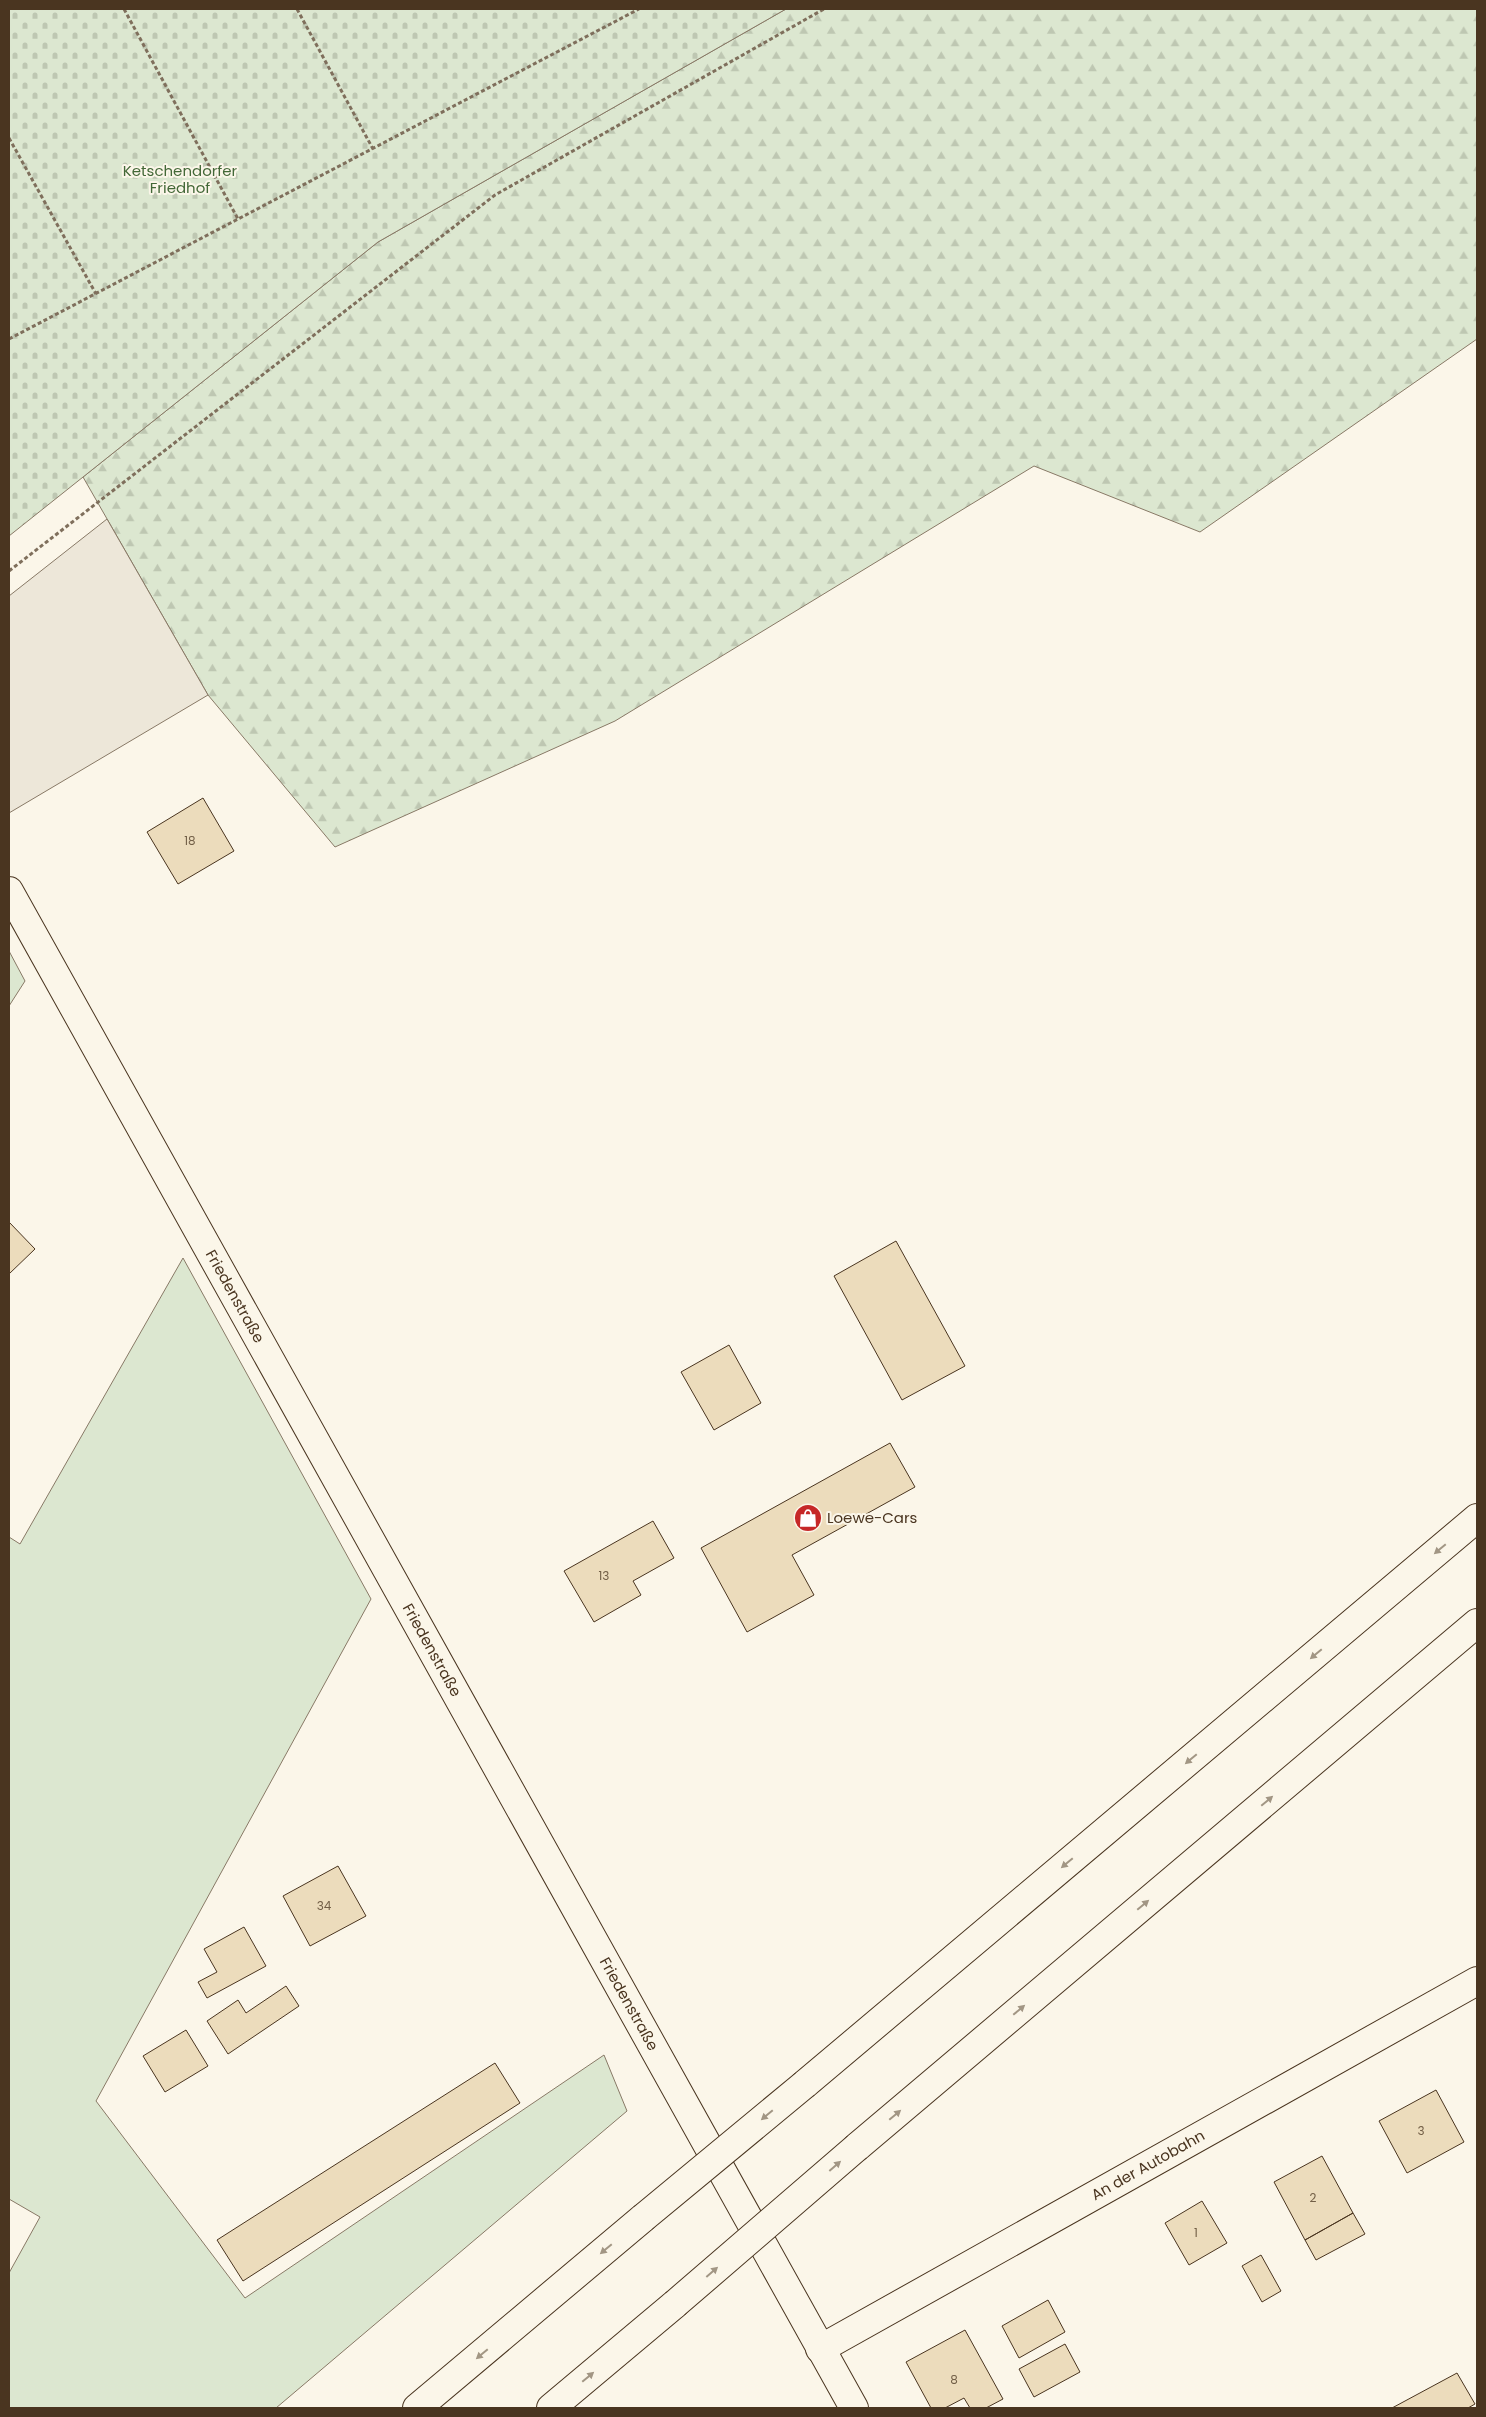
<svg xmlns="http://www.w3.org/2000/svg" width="1486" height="2417" viewBox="0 0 1486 2417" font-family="Poppins,sans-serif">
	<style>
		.green { fill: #dce7d0; stroke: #887966 }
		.forest { fill: url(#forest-firs); stroke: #887966 }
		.cemetery { fill: url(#cemetery-stones); stroke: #887966 }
		.parking { fill: #ede7d9; stroke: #887966 }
		.building { fill: #ecdcbc; stroke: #4a3520 }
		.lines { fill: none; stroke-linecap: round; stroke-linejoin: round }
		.street-casing { stroke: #4a3520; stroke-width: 30 }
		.highway-casing { stroke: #4a3520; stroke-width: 30 }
		.path { stroke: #7f6f5c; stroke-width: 3; stroke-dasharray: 4 2.5; stroke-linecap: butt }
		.street { stroke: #fbf6e9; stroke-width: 28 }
		.highway { stroke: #fbf6e9; stroke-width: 28 }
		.highway-bridge-casing { stroke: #4a3520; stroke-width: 30; stroke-linecap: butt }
		.highway-bridge { stroke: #fbf6e9; stroke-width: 28 }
		.oneway { fill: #a29684 }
		.labels { text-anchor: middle; stroke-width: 4; stroke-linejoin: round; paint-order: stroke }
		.number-label { font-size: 12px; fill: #725f47 }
		.park-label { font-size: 15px; fill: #436837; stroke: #fbf6e9 }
		.street-label { font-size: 15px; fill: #4a3520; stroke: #fbf6e9 }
		.poi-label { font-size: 15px; fill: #4a3520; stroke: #fbf6e9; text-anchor: start }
	</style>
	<defs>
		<pattern id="forest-firs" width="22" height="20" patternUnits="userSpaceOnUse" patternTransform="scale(1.25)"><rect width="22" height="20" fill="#dce7d0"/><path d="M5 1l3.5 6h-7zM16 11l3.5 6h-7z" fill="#bec7b2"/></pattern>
		<pattern id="cemetery-stones" width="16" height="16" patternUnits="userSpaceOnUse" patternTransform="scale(1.25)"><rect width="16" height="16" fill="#dce7d0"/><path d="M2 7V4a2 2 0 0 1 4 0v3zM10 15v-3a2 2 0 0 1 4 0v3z" fill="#bec7b2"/></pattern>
	</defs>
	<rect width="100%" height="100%" fill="#fbf6e9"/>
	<path class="green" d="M9,951L25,981L9,1006Z
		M183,1258L371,1599L96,2101L245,2298L604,2055L627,2111L276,2408H9V2273L40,2217L9,2199V1537L20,1544Z"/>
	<path class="forest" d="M786,9H1477V339L1200,532L1034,466L615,721L335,847L208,695L83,477L378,242Z"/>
	<path class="cemetery" d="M9,9H786L378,242L9,536Z"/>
	<path class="parking" d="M107,519L208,695L9,813V596Z"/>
	<path class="building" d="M203,798L234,851L178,884L147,832Z
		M9,1222L35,1249L9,1274Z
		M896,1241L965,1366L902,1400L834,1276Z
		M729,1345L761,1403L714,1430L681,1372Z
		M890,1443L915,1487L792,1555L814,1595L747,1632L701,1548Z
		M653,1521L674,1558L633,1581L641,1595L594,1622L564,1571Z
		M338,1866L366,1916L310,1946L283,1896Z
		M244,1927L266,1966L207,1998L198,1982L217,1972L204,1949Z
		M286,1986L299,2006L228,2054L207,2021L238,2000L246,2013Z
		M186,2030L208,2066L165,2092L143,2056Z
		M495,2063L520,2103L243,2281L217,2240Z
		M1436,2090L1464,2142L1407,2173L1379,2121Z
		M1322,2156L1353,2213L1305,2240L1274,2182Z
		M1202,2201L1227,2243L1189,2265L1165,2223Z
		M1353,2213L1365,2234L1316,2260L1305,2240Z
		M1261,2255L1281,2291L1262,2302L1242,2266Z
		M1048,2300L1065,2332L1019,2358L1002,2326Z
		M965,2330L1003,2399L986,2408H970L964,2398L945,2408H931L906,2362Z
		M1065,2344L1080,2372L1034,2397L1019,2369Z
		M1457,2373L1475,2404L1468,2408H1392Z"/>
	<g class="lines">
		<defs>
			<g id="street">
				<path id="s1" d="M9,891L854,2408"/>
				<path id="s2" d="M820,2349L1477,1981"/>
			</g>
			<path id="highway" d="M805,2084L1477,1518
				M857,2147L1477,1623
				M417,2408L643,2218
				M551,2408L675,2304"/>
		</defs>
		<use href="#street" class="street-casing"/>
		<use href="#highway" class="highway-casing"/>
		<path class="path" d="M124,9L238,219
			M297,9L373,149
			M9,138L96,294
			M9,339L639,9
			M9,571L495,195L824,9"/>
		<use href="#street" class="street"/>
		<use href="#highway" class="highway"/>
		<defs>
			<path id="highway-bridge" d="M643,2218L805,2084
				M675,2304L857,2147"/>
		</defs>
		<use href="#highway-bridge" class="highway-bridge-casing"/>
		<use href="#highway-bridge" class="highway-bridge"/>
	</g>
	<defs><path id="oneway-solid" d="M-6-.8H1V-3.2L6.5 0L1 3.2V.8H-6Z" transform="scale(1.25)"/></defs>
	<g class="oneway">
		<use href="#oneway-solid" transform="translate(1440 1549) rotate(140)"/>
		<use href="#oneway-solid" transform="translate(1316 1654) rotate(140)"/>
		<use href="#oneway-solid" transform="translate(1191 1759) rotate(140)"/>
		<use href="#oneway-solid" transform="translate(1267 1801) rotate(-40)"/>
		<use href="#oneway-solid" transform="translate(1067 1863) rotate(140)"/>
		<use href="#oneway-solid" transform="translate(1143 1905) rotate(-40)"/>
		<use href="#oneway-solid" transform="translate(1019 2010) rotate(-40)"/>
		<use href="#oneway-solid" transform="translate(767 2115) rotate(140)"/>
		<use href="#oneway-solid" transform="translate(895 2115) rotate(-40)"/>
		<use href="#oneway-solid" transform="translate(835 2166) rotate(-41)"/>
		<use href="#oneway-solid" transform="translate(606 2249) rotate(140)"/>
		<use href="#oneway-solid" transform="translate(712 2272) rotate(-41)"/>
		<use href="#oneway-solid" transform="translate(482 2354) rotate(140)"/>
		<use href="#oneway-solid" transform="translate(588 2377) rotate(-40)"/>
	</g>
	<defs>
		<symbol id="shop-disc" viewBox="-11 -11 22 22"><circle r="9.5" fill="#c62828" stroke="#fbf6e9"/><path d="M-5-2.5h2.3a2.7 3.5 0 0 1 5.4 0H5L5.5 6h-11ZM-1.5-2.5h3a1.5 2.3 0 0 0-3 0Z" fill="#fff"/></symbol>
	</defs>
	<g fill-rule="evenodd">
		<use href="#shop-disc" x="792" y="1502" width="32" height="32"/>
	</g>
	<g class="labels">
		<g class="number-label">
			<text x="190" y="845">18</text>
			<text x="604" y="1580">13</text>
			<text x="324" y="1910">34</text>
			<text x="1421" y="2135">3</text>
			<text x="1313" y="2202">2</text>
			<text x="1196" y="2237">1</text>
			<text x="954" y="2384">8</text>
		</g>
		<g class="park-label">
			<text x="180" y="176">Ketschendorfer<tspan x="180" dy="17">Friedhof</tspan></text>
		</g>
		<g class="street-label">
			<text dy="5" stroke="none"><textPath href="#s1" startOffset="464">Friedenstraße</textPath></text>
			<text dy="5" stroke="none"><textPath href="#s1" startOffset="869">Friedenstraße</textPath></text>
			<text dy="5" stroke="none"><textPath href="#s1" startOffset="1274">Friedenstraße</textPath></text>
			<text dy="5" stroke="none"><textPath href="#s2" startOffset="376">An der Autobahn</textPath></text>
		</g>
		<g class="poi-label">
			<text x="827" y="1523">Loewe-Cars</text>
		</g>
	</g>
	<rect width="1486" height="2417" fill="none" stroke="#4a3520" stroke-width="20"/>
</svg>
